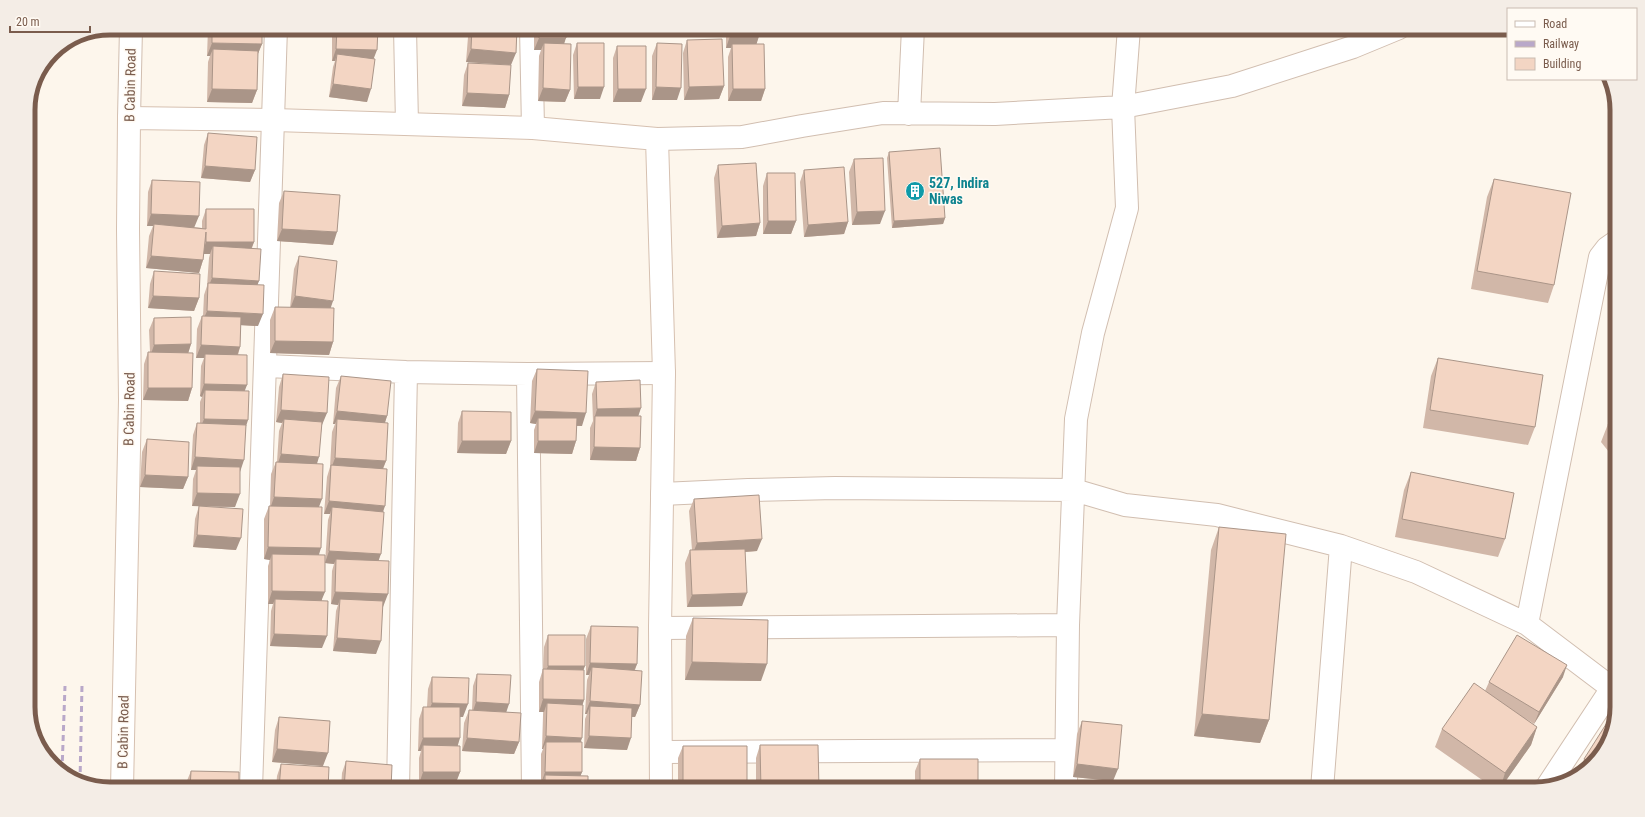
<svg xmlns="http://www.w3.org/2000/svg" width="1645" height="817" viewBox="0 0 1645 817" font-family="'Roboto Condensed',sans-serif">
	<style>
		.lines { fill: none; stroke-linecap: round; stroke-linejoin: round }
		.street-casing { stroke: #d1beb0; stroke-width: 24 }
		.secondary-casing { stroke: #d6c0b0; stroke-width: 24 }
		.street { stroke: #fff; stroke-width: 22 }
		.secondary { stroke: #fff; stroke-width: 22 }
		.rail { stroke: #b9a8c9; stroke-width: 3; stroke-dasharray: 6 4; stroke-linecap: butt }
		.wall { fill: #d1b7a8 }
		.shaded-wall { fill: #aa9588 }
		.building { fill: #f3d5c3; stroke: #aa9588 }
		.labels { text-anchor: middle; stroke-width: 3; stroke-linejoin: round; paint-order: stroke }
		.street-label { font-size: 14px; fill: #7a5c4d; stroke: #fffaf3 }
		.culture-label { font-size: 14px; font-weight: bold; fill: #0d838f; stroke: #fffaf3; text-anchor: start }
		.rim { fill: none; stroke: #7a5c4d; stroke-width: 5 }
	</style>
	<rect width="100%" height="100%" fill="#fdf6ec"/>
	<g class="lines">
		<defs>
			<path id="street" d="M405,28L407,124
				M531,28L533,128
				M909,114L913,28
				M129,118L131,28
				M657,139L742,137L802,126L883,113L995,114L1123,107L1232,86L1353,47L1399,28
				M266,366L406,372L528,374L664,373
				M528,374L533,789
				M662,494L748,490L835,488L1074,490L1125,505L1217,515L1341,546L1416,572L1527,624L1617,692
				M1527,624L1600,257L1607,248L1617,241
				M660,628L1068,625
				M661,752L1066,750
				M1548,785L1612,688
				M251,789C258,535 269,282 276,28
				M398,789L406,372
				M1066,789L1068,625L1076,419L1093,333L1127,208L1123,107L1129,28
				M1322,789L1341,546"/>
			<path id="secondary" d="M122,789L130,400L128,229L129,118L274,120L533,128L657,139L664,373L660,628L661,789"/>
		</defs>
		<use href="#street" class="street-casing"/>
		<use href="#secondary" class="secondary-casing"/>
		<use href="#street" class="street"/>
		<use href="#secondary" class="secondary"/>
		<path class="rail" d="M62,771L65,686
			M80,782L82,685"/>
	</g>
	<path class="wall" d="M208,28H262V44L257,56V90L252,103L207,102L208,62L210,56H207Z
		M335,28H382L381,31L378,30L367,102L329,97L333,67L335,61H332V36Z
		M471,28H512L511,65L466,62L468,37Z
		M534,28H566L564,44L570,90L565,102L538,101L539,56L541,50H534Z
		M726,28H759V36L756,44L765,89L761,101H728V57L731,48H726Z
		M687,40L724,86L719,99L684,100L683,53Z
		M577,43L600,99H574L573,55Z
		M657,43L677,100H652V56Z
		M617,46L641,102H613V58Z
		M468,63L509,95L505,108L462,106L464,75Z
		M208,133L255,170L250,182L201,178L204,145Z
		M889,152L945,218L943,224L892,228L887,158Z
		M854,159L880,224L852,225L849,172Z
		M718,165L760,223L756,236L717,238L714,178Z
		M804,170L848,222L844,234L804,237L800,182Z
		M767,173L796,221L791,234H763V186Z
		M1494,179L1554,285L1548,303L1471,289L1487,197Z
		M152,180L194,227L202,228V221L206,209L254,242L252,248L257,285L258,326L241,325L240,347L238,355L244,391L246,428L235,507L192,506L193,479L196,470H191L193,435L197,423H200V402L202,397L200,396L201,366L204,358H196L197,329L202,316H203L204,295L207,286L209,258L210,254H204L203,260L199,273L146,268L149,236L153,226H147L148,192Z
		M284,191L333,245L277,241L279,203Z
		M299,256L330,308L333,342L329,355L270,353V320L275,307L290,308L294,269Z
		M154,271L199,298L194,311L148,308L150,284Z
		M1617,292V310L1611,308Z
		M154,318L191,344L188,353L192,388L188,401L143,400L144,364L148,352H150L149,330Z
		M1438,358L1535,427L1528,445L1423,428L1431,376Z
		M537,369L582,426H576V441L572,454L534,453V430L536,424L530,423L532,381Z
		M283,374L322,425L317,463L319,507V555L322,600V648L270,646L271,611L273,604H268V566L270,560L264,559V519L269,506H270L271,474L276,462H277L279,431L282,423L276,422L279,387Z
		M341,376L387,416L385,422L386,461L383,469V511L379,560L383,607L376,654L333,651L336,611L338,605L331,604L332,571L334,564L325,563L328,520L330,514H324L327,477L330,467L332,432L335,424H333L336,388Z
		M596,382L638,416L640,448L636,461L590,460V428L593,421L592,394Z
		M462,411L511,441L506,454L457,453L458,423Z
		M1617,416V462L1601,442L1608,424Z
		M147,439L188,477L183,489L140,487L142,452Z
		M1411,472L1505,539L1498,557L1395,537L1404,490Z
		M694,499L757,551L745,552L742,606L687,607L685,563L690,550H692L689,511Z
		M199,506L236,550L193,547L195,519Z
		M1219,527L1269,720L1260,743L1194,736L1211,550Z
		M693,618L761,681L685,680L686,636Z
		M591,626L637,664L635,670L640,705L635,717H632L627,750L584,748L585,719L587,714H585L587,680L589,675H586V639Z
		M548,635L583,670L584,700L582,705L581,742L582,772L580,776L588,789H541L542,784H541V754L543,749H542L543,715L544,712H539V682L543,669L544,647Z
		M477,674L506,713L519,742L514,754L462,751L464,723L469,710H472L473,686Z
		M432,677L463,717H460L458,745L460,772L455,785L419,784V758L421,751H418L419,719L423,707H427L428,689Z
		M1563,677L1534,724L1525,718L1537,727L1531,745L1500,789H1495L1435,747L1442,729L1485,691L1489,682Z
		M279,717L323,766L272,762L275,730Z
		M1082,721L1113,781L1073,777L1077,734Z
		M1609,743L1580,775L1578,776L1584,759Z
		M760,745L819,789H756V758Z
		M683,746L747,787L746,789H678V758Z
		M920,759L978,789H915V771Z
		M346,761L391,789H341L342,773Z
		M281,764L328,789H276L277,776Z
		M191,771L239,789H186V783Z"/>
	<path class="shaded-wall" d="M302,28H325V29Z
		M339,28H382L381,31L339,29Z
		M730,36H759L755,49L732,44L731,48H726Z
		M539,38H566L562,50L544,43L541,50H534Z
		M212,43L262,44L257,56L213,49L210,56H207Z
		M336,49L377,50L372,63L337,54L335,61H332Z
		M471,49L516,53L511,65L466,62Z
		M333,84L371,89L367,102L329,97Z
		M724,86L719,99L684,100L689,87Z
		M578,87H604L600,99H574Z
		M656,87L681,88L677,100H652Z
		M543,88L570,90L565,102L538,101Z
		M212,89L257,90L252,103L207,102Z
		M618,89H646L641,102H613Z
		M733,89H765L761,101H728Z
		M467,93L509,95L505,108L462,106Z
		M205,166L255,170L250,182L201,178Z
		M885,211L880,224L852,225L857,212Z
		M151,214L199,216L194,228L154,224L153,226H147Z
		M945,218L943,224L892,228L894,221Z
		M768,221H796L791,234H763Z
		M848,222L844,234L804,237L808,225Z
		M760,223L756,236L717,238L722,226Z
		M282,229L337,232L333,245L277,241Z
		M206,242H254L249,254L213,246L210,254H202Z
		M151,256L203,260L199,273L146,268Z
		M212,278L259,281L254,294L208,288Z
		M153,296L199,298L194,311L148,308Z
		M295,296L333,301L329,313L290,309Z
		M207,311L263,314L258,326L202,323Z
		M275,341L333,342L329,355L270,353Z
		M191,344L187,357H150L154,345Z
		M201,345L240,347L236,359L205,354L204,358H196Z
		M204,384L247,385L242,398L205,390L202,397L200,396Z
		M148,388H192L188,401L143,400Z
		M641,408L637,420L595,416L597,409Z
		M281,410L327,413L322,425L283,423L284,419L282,423L276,422Z
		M337,411L387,416L383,429L337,419L335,424H333Z
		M535,411L586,413L582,426L538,424V418L536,424L530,423Z
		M204,419L248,420L244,433L199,432Z
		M462,441H511L506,454L457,453Z
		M538,441H576L572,454L534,453Z
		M594,447L640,448L636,461L590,460Z
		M281,454L319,457L315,470L277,466Z
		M195,457L244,460L240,472L197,466L196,470H191Z
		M335,458L386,461L381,473L331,469Z
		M145,475L188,477L183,489L140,487Z
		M197,493L240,494L235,507L192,506Z
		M274,497L322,499L317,512L270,509Z
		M329,501L385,506L381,518L332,507L330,514H324Z
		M197,535L241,538L236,550L193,547Z
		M762,539L757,551L692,556L697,543Z
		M268,547L321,548L317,561L272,554L270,560L264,559Z
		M329,551L381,554L376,567L336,559L334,564L325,563Z
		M272,591L325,592L320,604L275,599L273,604H268Z
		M335,592L388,594L383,607L340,605V599L338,605L331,604Z
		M747,593L742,606L687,607L692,595Z
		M274,634L327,636L322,648L270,646Z
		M337,638L381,641L376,654L333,651Z
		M692,662L767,664L761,681L685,680Z
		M590,663L637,664L632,676L592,667L589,675H586Z
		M1567,665L1563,677L1534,724L1539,712Z
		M548,666H585L580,679L543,678Z
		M543,699L584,700L580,713L547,703L544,712H539Z
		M590,701L640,705L635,717L589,714L590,706L587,714H585Z
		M476,702L509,704L505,716L472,714Z
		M432,703L468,704L463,717L427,715Z
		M1202,714L1269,720L1260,743L1194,736Z
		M1537,727L1531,745L1500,789L1505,773Z
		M546,736L582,738L578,750L546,742L543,749H542Z
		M589,736L631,738L627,750L584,748Z
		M423,738H460L456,751L423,745L421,751H418Z
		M467,738L519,742L514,754L462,751Z
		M277,749L328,753L323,766L272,762Z
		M1077,764L1118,769L1113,781L1073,777Z
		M423,772H460L455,785L419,784Z
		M545,772H582L577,785L545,775L542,784H541Z
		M683,787H747L746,789H682Z"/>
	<path class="building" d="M212,28H262V44L212,43Z
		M337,28H378L377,50L336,49Z
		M472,28H517L516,53L471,49Z
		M538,28H566V38H539Z
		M730,28H759V36H730Z
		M722,39L724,86L689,87L687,40Z
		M544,43L571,44L570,90L543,88Z
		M577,43H604V87H578Z
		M657,43L682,44L681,88L656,87Z
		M732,44H764L765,89H733Z
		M617,46H646V89H618Z
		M213,49L258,51L257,90L212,89Z
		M337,54L375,59L371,89L333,84Z
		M468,63L511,65L509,95L467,93Z
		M208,133L257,137L255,170L205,166Z
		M940,148L945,218L894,221L889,152Z
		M883,158L885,211L857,212L854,159Z
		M756,163L760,223L722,226L718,165Z
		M844,167L848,222L808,225L804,170Z
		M767,173H795L796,221H768Z
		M1494,179L1571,193L1554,285L1477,271Z
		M152,180L200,182L199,216L151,214Z
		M284,191L340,195L337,232L282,229Z
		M206,209H254V242H206V232L203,260L151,256L154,224L206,229Z
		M213,246L261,249L259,281L212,278Z
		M299,256L337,261L333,301L295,296Z
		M154,271L200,274L199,298L153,296Z
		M208,283L264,285L263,314L207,311Z
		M275,307L334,308L333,342L275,341Z
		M202,316L241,317L240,347L201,345Z
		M191,317V344L154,345V318Z
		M148,352L193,353L192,388H148Z
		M205,354L247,355V385L204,384Z
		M1438,358L1543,375L1535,427L1430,410Z
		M537,369L588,371L586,413L535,411Z
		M283,374L329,377L327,413L281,410Z
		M341,376L391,381L387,416L337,411Z
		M640,380L641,408L597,409L596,382Z
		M205,390L249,391L248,420L204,419Z
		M462,411L511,412V441H462Z
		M595,416H641L640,448L594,447Z
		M1617,416V436L1608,424Z
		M538,418H577L576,441H538Z
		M284,419L322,422L319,457L281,454Z
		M337,419L388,423L386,461L335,458Z
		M197,423L246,425L244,460L195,457Z
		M147,439L189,442L188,477L145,475Z
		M276,462L323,464L322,499L274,497Z
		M331,465L387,469L385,506L329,501Z
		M197,466L240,467V494L197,493Z
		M1411,472L1514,493L1505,539L1402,519Z
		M759,495L762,539L697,543L694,499Z
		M199,506L243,509L241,538L197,535Z
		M269,506L322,507L321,548L268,547Z
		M332,507L384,512L381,554L329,551Z
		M1219,527L1286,534L1269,720L1202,714Z
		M745,549L747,593L692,595L690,550Z
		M272,554L325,555V592L272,591Z
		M336,559L389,561L388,594L335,592Z
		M275,599L328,601L327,636L274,634Z
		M340,599L383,601L381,641L337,638Z
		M693,618L768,620L767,664L692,662Z
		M591,626L638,627L637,664L590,663Z
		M548,635H585V666H548Z
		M1517,635L1567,665L1539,712L1489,682Z
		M592,667L642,671L640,705L590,701Z
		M543,669L584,670V700L543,699Z
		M477,674L511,675L509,704L476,702Z
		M432,677L469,678L468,704L432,703Z
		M1474,683L1537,727L1505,773L1442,729Z
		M547,703L583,705L582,738L546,736Z
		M590,706L632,708L631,738L589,736Z
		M423,707H460V738H423Z
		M469,710L521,713L519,742L467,738Z
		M1615,710L1616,711L1609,743L1591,763L1584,759Z
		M279,717L330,721L328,753L277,749Z
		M1082,721L1122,725L1118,769L1077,764Z
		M546,742H582V772H545Z
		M423,745L460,746V772H423Z
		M760,745H818L819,789H761Z
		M683,746H747V787H683Z
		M920,759H978V789H920Z
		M346,761L392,765L391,789H344Z
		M281,764L329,767L328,789H279Z
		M191,771L239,772V789H190Z
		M545,775L588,776V789H545Z"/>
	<defs>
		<symbol id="building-disc" viewBox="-11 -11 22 22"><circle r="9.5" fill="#0f9aa8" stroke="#fffaf3"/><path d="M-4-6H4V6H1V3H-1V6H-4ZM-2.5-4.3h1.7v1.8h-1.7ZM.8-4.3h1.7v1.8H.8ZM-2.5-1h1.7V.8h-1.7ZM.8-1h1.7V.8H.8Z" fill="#fff"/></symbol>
	</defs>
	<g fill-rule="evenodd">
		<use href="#building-disc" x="904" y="180" width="22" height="22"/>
	</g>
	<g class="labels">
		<g class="street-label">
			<text transform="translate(130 85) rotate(-89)" y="5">B Cabin Road</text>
			<text transform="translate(129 409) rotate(-89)" y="5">B Cabin Road</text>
			<text transform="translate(123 732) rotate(-89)" y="5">B Cabin Road</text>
		</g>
		<g class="culture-label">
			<text x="929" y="188">527, Indira<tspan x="929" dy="16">Niwas</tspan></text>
		</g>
	</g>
	<path d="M0 0H1645V817H0ZM110 35H1535A75 75 0 0 1 1610 110V707A75 75 0 0 1 1535 782H110A75 75 0 0 1 35 707V110A75 75 0 0 1 110 35Z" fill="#f4ede6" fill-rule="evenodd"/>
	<path class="rim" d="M110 35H1535A75 75 0 0 1 1610 110V707A75 75 0 0 1 1535 782H110A75 75 0 0 1 35 707V110A75 75 0 0 1 110 35Z"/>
	<rect x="1507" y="8" width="130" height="72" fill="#fffaf3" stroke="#cabbb1"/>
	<rect x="1515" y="21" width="20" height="6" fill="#ffffff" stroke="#cabbb1"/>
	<text x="1543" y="28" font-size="12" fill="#7a5c4d">Road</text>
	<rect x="1515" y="41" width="20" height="6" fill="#b9a8c9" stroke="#cabbb1"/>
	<text x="1543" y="48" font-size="12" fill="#7a5c4d">Railway</text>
	<rect x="1515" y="58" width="20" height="12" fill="#f3d5c3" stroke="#cabbb1"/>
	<text x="1543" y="68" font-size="12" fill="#7a5c4d">Building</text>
	<path d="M10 26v6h80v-6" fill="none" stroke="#7a5c4d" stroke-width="2"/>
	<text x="16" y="26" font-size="12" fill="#7a5c4d" stroke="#fffaf3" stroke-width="3" paint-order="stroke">20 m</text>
</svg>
